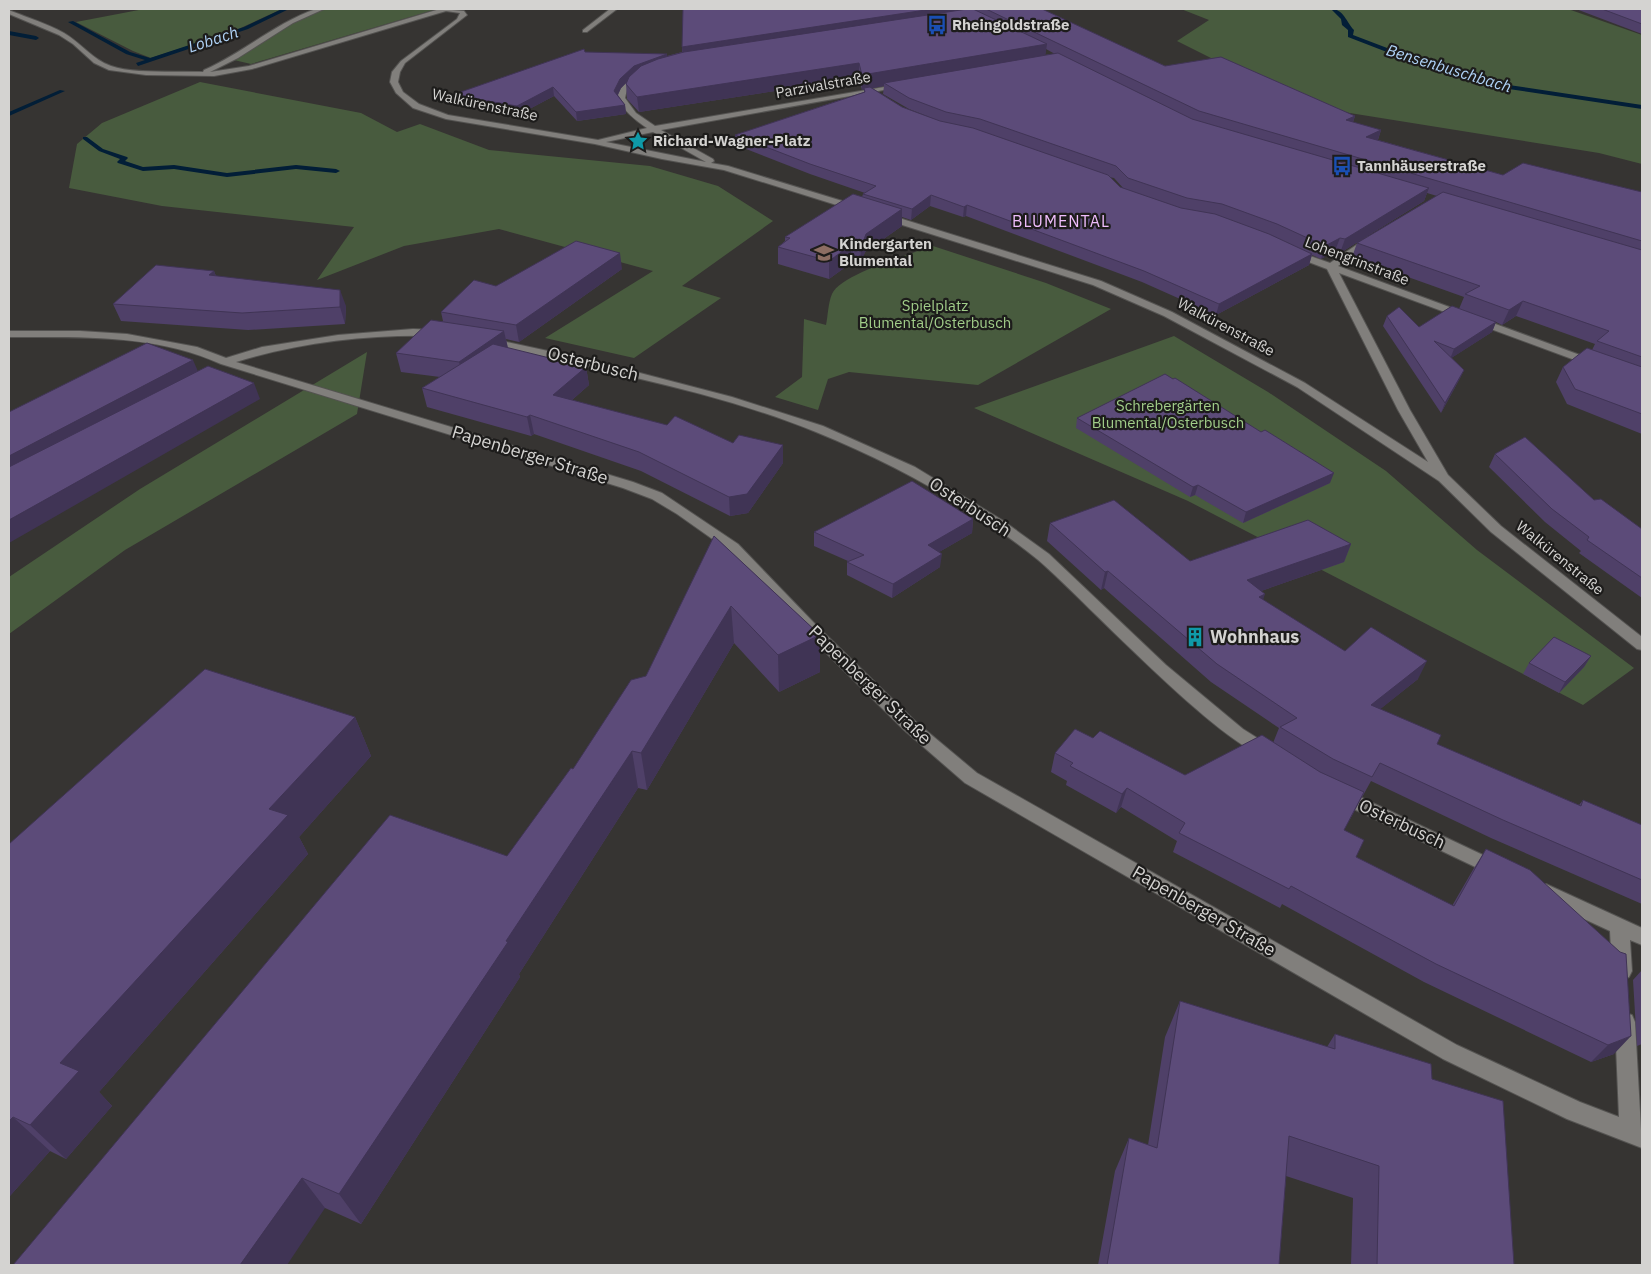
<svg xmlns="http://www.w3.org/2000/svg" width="1651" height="1274" viewBox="0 0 1651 1274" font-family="'IBM Plex Sans',sans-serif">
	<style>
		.green { fill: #485b3e }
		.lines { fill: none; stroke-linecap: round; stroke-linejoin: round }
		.stream { fill: #021e37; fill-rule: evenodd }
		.street-casing { stroke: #545351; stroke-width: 2 }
		.street { fill: #817f7c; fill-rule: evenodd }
		.wall { fill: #4f4068; fill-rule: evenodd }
		.shaded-wall { fill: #403455 }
		.building { fill: #5c4b79; stroke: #403455 }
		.labels { text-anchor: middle; stroke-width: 4.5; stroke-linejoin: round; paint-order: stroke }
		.far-poi-label { font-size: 15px; font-weight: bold; fill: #d4d3d1; stroke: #1d1c1b; text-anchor: start }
		.far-street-label { font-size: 15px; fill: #d4d3d1; stroke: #1d1c1b }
		.far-park-label { font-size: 15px; fill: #a1cd89; stroke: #1d1c1b }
		.far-water-label { font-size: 16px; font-style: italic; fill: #afd2f6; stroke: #1d1c1b }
		.far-neighbourhood-label { font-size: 16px; letter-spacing: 1px; fill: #efbdfc; stroke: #1d1c1b }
		.street-label { font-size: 18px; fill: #d4d3d1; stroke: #1d1c1b }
		.poi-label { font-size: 18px; font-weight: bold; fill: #d4d3d1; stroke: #1d1c1b; text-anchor: start }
	</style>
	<rect width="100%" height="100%" fill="#363432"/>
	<path class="green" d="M144,9H282L234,31L151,58L133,51L76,22Z
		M326,9H437L251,64L234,60L298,19Z
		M1181,9H1568L1642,35V164L1599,153L1331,110L1269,87L1177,41L1209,20Z
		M200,82L361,113L397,132L420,124L489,150L650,166L718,186L773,221L682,286L721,298L634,358L545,338L653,271L499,229L404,246L317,280L354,227L162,206L69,188L77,144L102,123Z
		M933,246L1046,283L1111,309L978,385L849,372L828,379L818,410L775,397L802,377L804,319L826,325C828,316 828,303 832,294C841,274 911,254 933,246Z
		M1174,336L1268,392L1386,471L1477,550L1634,668L1583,705L1188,501L974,408Z
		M367,352L357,414L125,550L9,634V577L140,489Z"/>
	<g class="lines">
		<path class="stream" d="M282,9H289L248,29L138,66L136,63L145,60L126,54L68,22L73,21L130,52L150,58L244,27Z
			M1331,9C1344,9 1346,22 1354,30L1353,35L1395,51L1414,54L1433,64L1502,84L1642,105V109L1502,88L1429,66L1411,57L1392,54L1348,37V30L1342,25L1341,19Z
			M9,31L36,36L39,38L36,40L9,35Z
			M60,90L65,91L9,116V112Z
			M83,137H87L103,149L127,157L128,158L125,161L143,167L174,165L227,173L296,165L336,169L340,171L336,173L296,169L227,177L174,169L143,171L118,163L117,162L120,159L99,151L83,139Z"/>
		<defs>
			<path id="street" d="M316,9H324L293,23L238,58L210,72L249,66L433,11L440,9L464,11L467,15L405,63L400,72L398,82L403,92L419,104L448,115L598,140L647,128C635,120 624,111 617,98C619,86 630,78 641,74L645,76L627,89L625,98L636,113L655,126L902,84L906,86L661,130L713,159L714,161L711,163L728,166L862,207L863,209L859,212L724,170L662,159L595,144L446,119L413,108L396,93L390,82L392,72L401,61L457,19L460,13L446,11L252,69L214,76L146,75L109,70L94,63L73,44L59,35L9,14V10L11,11C29,18 48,24 64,33C81,43 93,60 111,66C133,74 179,71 203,72L204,70C243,53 275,23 316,9ZM653,132L706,162L606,142Z
				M610,9H617L587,32H583V30Z
				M883,213L1101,281L1172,312L1305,383L1428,462L1398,410L1327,269L1290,255V251H1296L1330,263L1368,237H1374V241L1338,266L1599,362L1601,364L1599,366H1591L1339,273L1410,410L1448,475L1501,526L1642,637V650L1637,649L1491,532L1439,481L1297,387L1164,316L1093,285L880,218L878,216Z
				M413,329L438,330L443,333L438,336C373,334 299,342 236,362L633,482L662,493L738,544L817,626L916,722L977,773L1457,1045L1580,1102L1619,1117L1615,1022L1618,1015L1625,1013L1632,1015L1635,1022L1642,1148L1567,1119L1443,1059L965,783L904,730L807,634L728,550L677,514L652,499L623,488L221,364C155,334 80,337 9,337V331H80L127,334L197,347L226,358L262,347L338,335Z
				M488,338L594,361L732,397L823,426L915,467L1002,520L1049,554L1166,665L1243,729L1273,748L1275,752L1273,756C1239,767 1072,587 1037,559C971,506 895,464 816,432C710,389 594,370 484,343L483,341L484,339Z
				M1341,788L1502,864L1505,869L1502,874L1496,877L1490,874L1335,800L1332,795L1335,790Z
				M1546,884L1642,928V945L1630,940L1632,971L1629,977L1622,980L1615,977L1612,971L1610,931L1539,898L1537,892L1539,886Z"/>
		</defs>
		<use href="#street" class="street-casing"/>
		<use href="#street" class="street"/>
	</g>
	<path class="wall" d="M683,9H960V10L964,9H963H1042L1165,66L1355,116L1353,122L1381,130L1378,140L1503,175L1642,192V434L1567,404L1556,382L1563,367L1592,350L1595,344L1516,316L1502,325L1496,322L1492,332L1451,358L1464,370L1459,380L1441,413L1383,326L1387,316L1419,327L1459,309L1464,297L1352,257L1357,243L1437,196L1427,193L1424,201L1340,253L1335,251L1321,259L1312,255L1309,265L1216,315L1142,282L966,216L963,217L930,206L911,220L902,217V226L865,252L860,266L851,263L829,279L778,264V247L785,241V237L862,197L863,194L865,193L810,174L736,145L735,135L864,92V89L862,90L859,78L639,112L627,99L626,84V83L621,88L618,95L625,105L626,114L577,121L554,96L518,115L454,104L452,95L585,52L667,56L682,52ZM1046,49L1055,54L1045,55ZM884,86L883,94L909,109L937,120L902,107L872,88ZM1109,177L1114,178L1124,189L1120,187Z
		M1576,9H1642V34Z
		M622,269L519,342L506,339L508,348L586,367L589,385L572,400L733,443L783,445V463L748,513L730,516L641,471L534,434L531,436L427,407L422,388L440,377L401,372L396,353L443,321L441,312L496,286Z
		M214,271L216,276L346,306L345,324L248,330L121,321L113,304Z
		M1077,418L1330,483L1243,523L1195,495L1190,497L1076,428Z
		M1495,454L1594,500L1642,529V598L1579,553L1581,551L1545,522L1489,467Z
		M973,519L972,533L939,552L940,567L892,598L847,575V562L848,561L814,546V532Z
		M1050,523L1190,561L1351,544L1344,562L1261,591L1263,600L1345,651L1418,679L1380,709L1437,744L1579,805L1583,800L1642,825V904L1491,838L1371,781L1344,830L1356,857L1452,906L1474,868L1486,849L1614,1054L1591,1062L1424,982L1282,904L1280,908L1173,852L1177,841L1121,807L1116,813L1066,785L1067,781L1051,772L1055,753L1093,738L1185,775L1273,743L1279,728L1211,682L1104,588L1101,590L1047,541Z
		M714,536L820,635V672L779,692L734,643L647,790L638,788L519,974L520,977L361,1224L325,1208L13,1265L507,856L573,769L646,676Z
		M1591,656L1584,667L1559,693L1523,674L1529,663Z
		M355,717L371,756L299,837L308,854L99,1092L112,1106L66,1159L50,1151L9,1197V844Z
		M1642,970V1044L1637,1046L1633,980Z
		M1180,1001L1327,1047L1335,1034L1432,1079L1514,1265H1351L1353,1198L1286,1176L1279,1265H1098L1115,1171L1129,1138L1148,1145L1165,1037Z"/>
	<path class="shaded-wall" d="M932,9H960V15L683,59L682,47Z
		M1047,44L1045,58L884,83V86L862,90V75Z
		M667,54L668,62L635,74L621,88L615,100L614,91L620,79L634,66Z
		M859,63V78L639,112L637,97Z
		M553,87L554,96L518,115L517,106Z
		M625,105L626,114L577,121L576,112Z
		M1355,116L1351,128L1346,120Z
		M1381,130L1377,142L1366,137Z
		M1429,188L1424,201L1340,253L1345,239Z
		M931,195L930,206L911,220L912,209Z
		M967,205L966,216L963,217L964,207Z
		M902,209V226L865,252L860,266L861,248L866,234Z
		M1340,238L1335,251L1321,259L1325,246Z
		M851,245V263L829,279V261Z
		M620,253L622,269L519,342L516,325Z
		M1312,254L1309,265L1216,315L1219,304Z
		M214,271L220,287L209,275Z
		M340,290L346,306L345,324L340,307Z
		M1523,301L1516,316L1502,325L1509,310Z
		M1496,322L1492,332L1450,359L1454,349Z
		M504,331L508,349L464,381L459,362Z
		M193,360L200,376L9,478V456Z
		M586,367L589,385L557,413L553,395Z
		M1464,370L1459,380L1441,413L1445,403Z
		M254,383L260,399L9,543V520Z
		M530,415L534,434L531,436L527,417Z
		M783,445V463L748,513L730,516L729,497Z
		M1334,473L1330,483L1243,523L1246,512Z
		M1198,485L1195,495L1190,497L1193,487Z
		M973,519L972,533L927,559L928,545Z
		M1351,544L1344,562L1241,598L1247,580Z
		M942,554L940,567L892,598L893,584Z
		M1108,571L1104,588L1101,590L1105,572Z
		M1265,594L1259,612V597Z
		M731,606L734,643L647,790L641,753Z
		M820,635V672L779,692L778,655Z
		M1591,656L1584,667L1559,693L1565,682Z
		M1427,661L1418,679L1363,723L1371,705Z
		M355,717L371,756L299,837L308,854L99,1092L112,1106L66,1159L30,1125L60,1063L269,809Z
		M632,751L638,788L519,974L520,977L361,1224L339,1194L506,941Z
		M1127,788L1121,807L1116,813L1122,794Z
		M1631,1036L1614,1054L1591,1062L1608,1045Z
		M13,1117L50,1151L9,1197V1121Z
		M302,1178L325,1208L287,1265H240Z"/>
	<path class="building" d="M683,9H932L682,47Z
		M967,9H973L1047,44L862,75L859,63L637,97L626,84L629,77L641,66L658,59L684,52Z
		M986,9H1042L1165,66L1221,57L1355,116L1346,120L1381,130L1366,137L1503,175L1523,163L1642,192V241L1199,111Z
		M1602,9H1642V24Z
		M584,49L585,52L667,54L634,66L620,79L614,91L625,105L576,112L553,87L517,106L452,95Z
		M1058,53L1192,119L1429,188L1345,239L1340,238L1325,246L1277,224L1222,204L1187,198L1128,178L1116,166L980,119L946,112L909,98L884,83Z
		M870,87L902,107L940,121L973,128L1108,175L1120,187L1181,208L1215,214L1269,234L1312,254L1219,304L1144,271L967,205L964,207L931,195L912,209L863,194L876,186L810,164L735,135L865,92L864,88Z
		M1443,192L1642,250V357L1597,341L1609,331L1523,301L1509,310L1465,294L1480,286L1357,243Z
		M853,194L902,209L866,234L861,248L851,245L829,261L778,247L790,238L785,237Z
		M576,241L620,253L516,325L441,312L474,280L496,286Z
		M156,265L214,271L209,275L340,290V307L242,313L113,304Z
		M1452,306L1496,322L1454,349L1434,341L1464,370L1445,403L1387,316L1399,307L1419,327Z
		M431,320L504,331L459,362L396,353Z
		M147,343L193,360L9,456V412Z
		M493,344L586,367L553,395L667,425L675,416L733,443L739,435L783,445L747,494L729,497L639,452L530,415L527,417L422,388Z
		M1587,348L1642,367V414L1575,389L1563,367Z
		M208,366L254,383L9,520V467Z
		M1165,374L1173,379L1175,378L1261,432L1265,430L1334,473L1246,512L1198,485L1193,487L1077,418Z
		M1525,437L1594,500L1601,499L1642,529V578L1587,540L1589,537L1552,509L1495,454Z
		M912,481L973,519L928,545L942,554L893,584L847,562L864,555L814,532Z
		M1114,500L1190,561L1308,520L1351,544L1247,580L1265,594L1259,597L1345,651L1371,627L1427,661L1371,705L1441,735L1437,744L1581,806L1583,800L1642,825V880L1503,820L1380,763L1372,777L1333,759L1280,727L1297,718L1217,664L1108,571L1105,572L1050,523Z
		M714,536L820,635L778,655L731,606L641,753L632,751L506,941L508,942L339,1194L302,1178L240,1265H13L390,815L507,856L571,768L573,769L631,680L646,676Z
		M1554,637L1591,656L1565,682L1529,663Z
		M205,669L355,717L269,809L288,815L60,1063L79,1071L30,1125L13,1117L9,1121V844Z
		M1075,729L1093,738L1100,731L1185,775L1262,735L1320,772L1364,792L1344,830L1364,840L1356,857L1454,906L1486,849L1530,870L1620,952L1626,954L1631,1036L1608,1045L1436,964L1291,886L1289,889L1179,833L1185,823L1127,788L1122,794L1070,766L1073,763L1055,753Z
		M1180,1001L1335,1049V1034L1431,1064L1432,1079L1503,1101L1514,1265H1377L1379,1166L1289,1136L1279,1265H1107L1129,1138L1157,1148Z"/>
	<defs>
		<symbol id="bus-bare" viewBox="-9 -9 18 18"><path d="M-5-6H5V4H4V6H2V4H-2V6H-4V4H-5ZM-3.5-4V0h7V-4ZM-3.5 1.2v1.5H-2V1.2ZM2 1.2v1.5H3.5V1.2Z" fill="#1a4fb4" stroke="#1d1c1b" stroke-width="2.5" paint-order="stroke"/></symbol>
		<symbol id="sight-bare" viewBox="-9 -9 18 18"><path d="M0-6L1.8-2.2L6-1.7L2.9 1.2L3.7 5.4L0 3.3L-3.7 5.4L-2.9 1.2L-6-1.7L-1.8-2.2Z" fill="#0f9aa8" stroke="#1d1c1b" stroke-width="2.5" paint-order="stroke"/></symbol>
		<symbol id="school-bare" viewBox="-9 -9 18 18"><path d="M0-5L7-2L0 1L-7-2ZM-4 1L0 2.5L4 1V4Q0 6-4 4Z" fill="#8d6e63" stroke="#1d1c1b" stroke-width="2.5" paint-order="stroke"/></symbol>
		<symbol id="building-bare" viewBox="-9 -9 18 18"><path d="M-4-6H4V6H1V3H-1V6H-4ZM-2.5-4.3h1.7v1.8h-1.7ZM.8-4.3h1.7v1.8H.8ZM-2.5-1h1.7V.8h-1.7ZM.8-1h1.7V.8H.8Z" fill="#0f9aa8" stroke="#1d1c1b" stroke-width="2.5" paint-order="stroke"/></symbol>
	</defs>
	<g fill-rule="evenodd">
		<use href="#bus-bare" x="923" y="11" width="28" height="28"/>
		<use href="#sight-bare" x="624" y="127" width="28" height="28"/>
		<use href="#bus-bare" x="1328" y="152" width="28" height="28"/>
		<use href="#school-bare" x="810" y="239" width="28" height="28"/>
		<use href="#building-bare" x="1181" y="623" width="28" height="28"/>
	</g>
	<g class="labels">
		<g class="far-poi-label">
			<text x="952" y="30">Rheingoldstraße</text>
			<text x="653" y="146">Richard-Wagner-Platz</text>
			<text x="1357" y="171">Tannhäuserstraße</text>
			<text x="839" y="249">Kindergarten<tspan x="839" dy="17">Blumental</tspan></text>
		</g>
		<g class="far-street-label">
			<text transform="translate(823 85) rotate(-10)" y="5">Parzivalstraße</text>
			<text transform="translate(485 105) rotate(12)" y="5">Walkürenstraße</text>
			<text transform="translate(1357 261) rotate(21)" y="5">Lohengrinstraße</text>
			<text transform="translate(1226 327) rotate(28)" y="5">Walkürenstraße</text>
			<text transform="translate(1560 558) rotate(39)" y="5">Walkürenstraße</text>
		</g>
		<g class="far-park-label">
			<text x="935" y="311">Spielplatz<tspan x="935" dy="17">Blumental/Osterbusch</tspan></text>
			<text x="1168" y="411">Schrebergärten<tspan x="1168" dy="17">Blumental/Osterbusch</tspan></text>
		</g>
		<g class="far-water-label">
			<text transform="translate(213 39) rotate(-18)" y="6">Lobach</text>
			<text transform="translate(1449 68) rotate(17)" y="6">Bensenbuschbach</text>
		</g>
		<g class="far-neighbourhood-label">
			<text x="1061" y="227">BLUMENTAL</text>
		</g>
		<g class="street-label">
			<text transform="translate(593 364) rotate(14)" y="6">Osterbusch</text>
			<text transform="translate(530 455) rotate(17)" y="6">Papenberger Straße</text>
			<text transform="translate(970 507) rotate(33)" y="6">Osterbusch</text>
			<text transform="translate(870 685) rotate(44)" y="6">Papenberger Straße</text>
			<text transform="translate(1402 824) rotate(25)" y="6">Osterbusch</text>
			<text transform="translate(1204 911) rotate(30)" y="6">Papenberger Straße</text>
		</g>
		<g class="poi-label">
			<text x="1210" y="643">Wohnhaus</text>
		</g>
	</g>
	<rect width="1651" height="1274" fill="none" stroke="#d4d3d1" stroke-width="20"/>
</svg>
